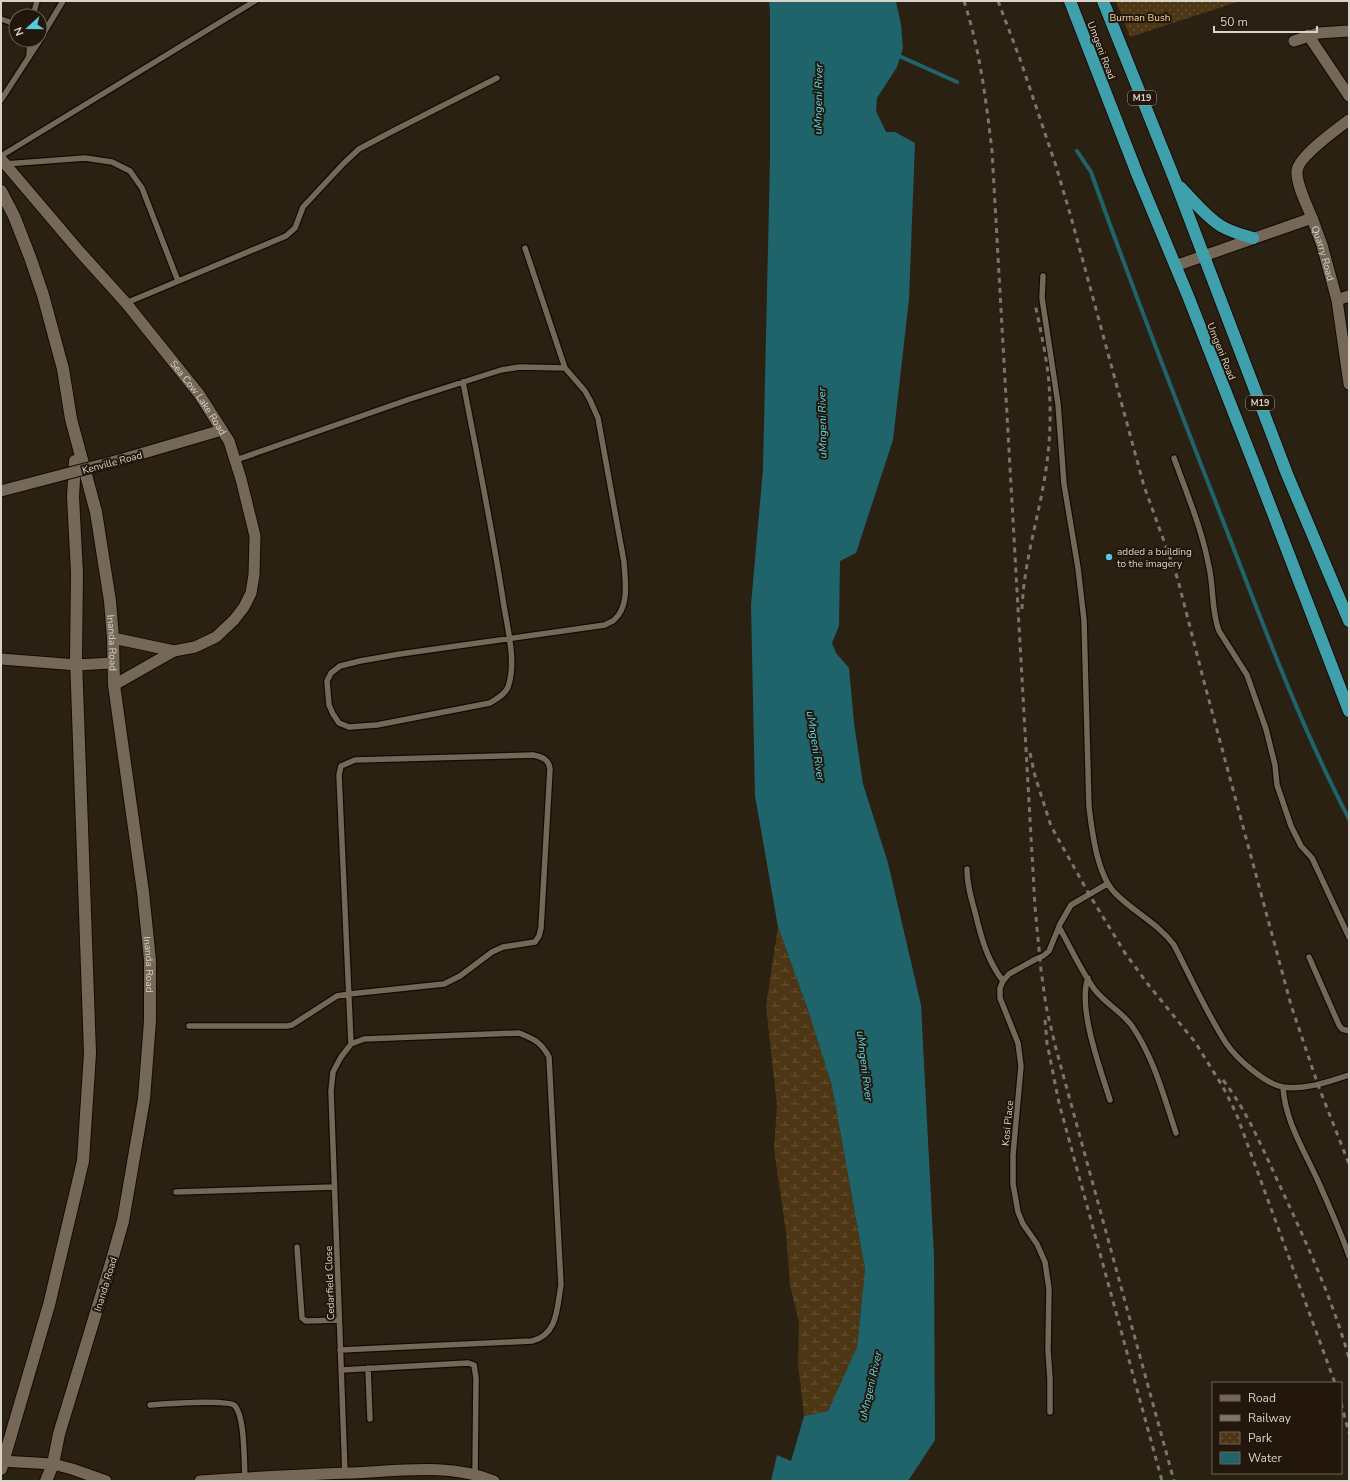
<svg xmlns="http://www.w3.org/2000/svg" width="1350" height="1482" viewBox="0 0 1350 1482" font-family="'Nunito Sans',sans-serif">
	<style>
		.wetland { fill: url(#wetland-marsh) }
		.park { fill: url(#park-dots) }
		.water { fill: #1f636b }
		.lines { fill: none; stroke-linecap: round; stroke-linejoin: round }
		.stream { stroke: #1f636b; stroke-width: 4 }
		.lane-casing { stroke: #140a01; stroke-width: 8 }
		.street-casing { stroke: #140a01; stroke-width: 13 }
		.secondary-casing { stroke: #140a01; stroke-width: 14 }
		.highway-casing { stroke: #140a01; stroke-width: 14 }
		.lane { stroke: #756858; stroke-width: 5.5 }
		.street { stroke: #756858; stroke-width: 11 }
		.secondary { stroke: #756858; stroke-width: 12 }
		.highway { stroke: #3f9fab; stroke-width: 12 }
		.rail { stroke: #7e756a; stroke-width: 3; stroke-dasharray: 5 5; stroke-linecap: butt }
		.street-bridge-casing { stroke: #140a01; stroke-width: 13; stroke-linecap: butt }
		.street-bridge { stroke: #756858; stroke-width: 11 }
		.poi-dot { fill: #52cbda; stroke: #22170a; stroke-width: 1.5 }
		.labels { text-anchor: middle; stroke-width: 4; stroke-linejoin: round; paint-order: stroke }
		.shield { fill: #22170a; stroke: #a39b90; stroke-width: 1 }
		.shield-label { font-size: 9px; font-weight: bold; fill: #dad3ca }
		.park-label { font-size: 10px; fill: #fad8ac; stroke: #22170a }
		.street-label { font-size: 10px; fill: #dad3ca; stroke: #22170a }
		.poi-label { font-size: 10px; fill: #dad3ca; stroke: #22170a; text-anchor: start }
		.water-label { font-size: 11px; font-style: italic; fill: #5ddeee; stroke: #22170a }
	</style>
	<defs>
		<pattern id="wetland-marsh" width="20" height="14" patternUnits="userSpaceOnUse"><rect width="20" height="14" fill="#4d3614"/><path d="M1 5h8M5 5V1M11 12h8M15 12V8" fill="none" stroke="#665235"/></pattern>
		<pattern id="park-dots" width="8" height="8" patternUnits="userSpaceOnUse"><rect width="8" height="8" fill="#4d3614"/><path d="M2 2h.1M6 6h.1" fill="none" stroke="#665235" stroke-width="1.8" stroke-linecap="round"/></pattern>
	</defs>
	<rect width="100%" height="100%" fill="#2b2113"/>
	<path class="wetland" d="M778,927L808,1010L832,1086L865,1269L857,1347L828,1411L804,1416L798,1364L799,1322L790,1285L786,1232L774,1149L777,1106L766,1006Z"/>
	<path class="park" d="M1116,1H1240L1130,37Z"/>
	<path class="water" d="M769,1H896L901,25L903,48L897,67L877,98L876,111L886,132H895L915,143L909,299L893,440L856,553L840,561L839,626L832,643L836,653L849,668L854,723L863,784L888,863L921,1005L934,1256L935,1440L908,1481H771L777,1455L791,1461L804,1416L828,1411L857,1347L865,1269L832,1086L808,1010L778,927L755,796L751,605L763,469L770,160V12Z"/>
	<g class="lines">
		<path class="stream" d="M897,55L957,82
			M1077,151L1091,172C1133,291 1179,408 1225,526C1263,624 1300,725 1349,819"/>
		<defs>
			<path id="lane" d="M33,16L37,1
				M1,19L16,24
				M40,39L63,1
				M29,56L30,40
				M1,100L40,40
				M1,156L255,1
				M5,164L85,158L112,162L130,171L142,188L178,281
				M1043,276L1042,298L1058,404L1064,484L1078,568L1084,620L1089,807C1092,832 1097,873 1114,892C1133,912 1158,923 1174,945C1191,978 1206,1012 1226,1043C1236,1058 1265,1084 1283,1087C1306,1090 1328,1082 1349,1075
				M126,303L286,236L295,228L303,207L343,164L359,149L391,132L497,78
				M463,382C477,455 492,527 503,600C507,627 517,662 508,687C505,695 496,699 490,703L377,725L349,727L339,723L333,714L329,705L327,681L331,673L340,666L360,661L400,654L605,625C608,623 612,622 614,620C630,606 625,580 624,562L598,418L590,400L585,391L565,368L525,248
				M1174,458C1187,494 1202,529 1209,567C1214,588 1211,610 1219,631L1247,675L1266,729L1275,765L1277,785L1291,826L1301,846L1312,858L1349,937
				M236,460L410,399L501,370L520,367L565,368
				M967,869C967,884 971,898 975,912C981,937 987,960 1003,981
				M1059,927C1071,948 1081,971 1095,990C1106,1004 1122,1012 1132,1026C1154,1058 1164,1097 1176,1133
				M1309,957L1339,1025L1342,1029L1349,1031
				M1088,978C1077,1007 1101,1071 1110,1100
				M189,1026H287L292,1025L337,996L349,994L444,984L460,976L492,952L503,947L535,942L539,936L541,928L550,769C549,759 542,757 533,755L355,760L341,766L339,775L351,1044
				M1283,1087C1285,1121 1304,1150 1318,1181C1329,1206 1340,1230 1349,1256
				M176,1192L334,1187
				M297,1247L302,1318L306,1321L339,1320
				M340,1350L532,1341C558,1335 557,1307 561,1285L549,1057C541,1042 534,1039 519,1033L364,1039L351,1044L341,1057L333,1072L331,1091L345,1474
				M368,1368L370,1419
				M341,1370L468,1363L474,1365L476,1378L475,1475
				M150,1405C163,1404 229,1399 235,1406C245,1417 244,1462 245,1478
				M1050,1412V1379L1048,1350L1049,1289L1045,1262L1037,1244L1023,1224L1018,1212L1013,1184V1155L1021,1066L1018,1043L1000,998V988L1003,981L1009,974L1036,959L1043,956L1049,951L1060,924L1071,905L1107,884"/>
			<g id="street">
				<path d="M1308,35L1349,96"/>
				<path d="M1294,41L1318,33L1349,31"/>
				<path id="s1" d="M1,159L80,252L126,303L199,394L229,441L241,479L255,536L254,575L251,593L244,607L234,620L216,637L195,647L174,651L114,685"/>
				<path d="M1312,218C1307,205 1296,184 1297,171C1298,157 1337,129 1349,120"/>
				<path id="s2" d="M1175,266L1312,218L1322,245L1337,300L1349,384"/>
				<path d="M1337,300L1349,296"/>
				<path d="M123,459L222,430"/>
				<path d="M113,638L174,651"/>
				<path d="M1,659L77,665L112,663"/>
				<path d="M1,1461L53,1464L72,1469L106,1481"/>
				<path d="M200,1481C251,1477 302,1475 352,1473C399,1471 450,1463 494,1481"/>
			</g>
			<g id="secondary">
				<path id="s3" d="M1,191L14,216L30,257L43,295L63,369L71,419L96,512L110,601L113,638L114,685L143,892L150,960V1021L144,1099L123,1221L112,1260L59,1434L53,1464L46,1481"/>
				<path d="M1,1469L49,1305L83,1161L90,1053L76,658L77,573L73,497L75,461"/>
			</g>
			<path id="highway" d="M1070,1L1138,176L1188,296L1261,482L1349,711
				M1103,1L1176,183L1287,474L1349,621
				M1180,187C1193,200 1205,216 1221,226C1231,232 1242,235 1253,238"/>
		</defs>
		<use href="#lane" class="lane-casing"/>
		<use href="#street" class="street-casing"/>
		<use href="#secondary" class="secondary-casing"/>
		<use href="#highway" class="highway-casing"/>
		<use href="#lane" class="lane"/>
		<use href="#street" class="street"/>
		<use href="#secondary" class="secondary"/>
		<use href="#highway" class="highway"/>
		<path class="rail" d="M964,1C980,50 986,100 992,151L1035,907L1041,970L1046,1006L1055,1045L1174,1481
			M998,1L1020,59L1056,166L1071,217L1144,486L1178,580L1203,678L1291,1005L1318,1085L1349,1164
			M1022,609C1024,558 1041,511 1047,462C1051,433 1051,402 1048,373C1045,350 1040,327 1035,304
			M1030,753L1035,776L1051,826L1089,894L1125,953L1147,983L1195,1042L1223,1087L1236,1113L1335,1383
			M1045,1020L1047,1043L1059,1103L1162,1481
			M1223,1080C1249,1114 1262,1148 1280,1186C1306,1242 1332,1298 1349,1358
			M1341,1403L1349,1433"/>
		<defs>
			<path id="street-bridge" d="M1,491L123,459"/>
		</defs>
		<use href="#street-bridge" class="street-bridge-casing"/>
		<use href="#street-bridge" class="street-bridge"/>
	</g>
	<circle class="poi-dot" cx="1109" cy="557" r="4"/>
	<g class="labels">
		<g class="shield">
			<rect x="1128" y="91" width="28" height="14" rx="3"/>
			<rect x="1246" y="396" width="28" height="14" rx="3"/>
		</g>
		<g class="shield-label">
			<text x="1142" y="101">M19</text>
			<text x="1260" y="406">M19</text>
		</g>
		<g class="park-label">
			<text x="1140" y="21">Burman Bush</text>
		</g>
		<g class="street-label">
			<text transform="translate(1102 50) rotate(69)" y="4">Umgeni Road</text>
			<text dy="4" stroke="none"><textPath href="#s2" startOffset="182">Quarry Road</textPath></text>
			<text transform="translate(1222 351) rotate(68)" y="4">Umgeni Road</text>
			<text dy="4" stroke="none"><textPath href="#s1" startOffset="310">Sea Cow Lake Road</textPath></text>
			<text transform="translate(112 462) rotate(-15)" y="4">Kenville Road</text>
			<text dy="4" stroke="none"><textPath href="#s3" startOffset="468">Inanda Road</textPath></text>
			<text dy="4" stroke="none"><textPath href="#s3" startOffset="792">Inanda Road</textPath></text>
			<text transform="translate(1007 1123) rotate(-84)" y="4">Kosi Place</text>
			<text transform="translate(329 1283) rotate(-92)" y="4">Cedarfield Close</text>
			<text transform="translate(105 1284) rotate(-73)" y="4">Inanda Road</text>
		</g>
		<g class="poi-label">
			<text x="1117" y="555">added a building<tspan x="1117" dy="12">to the imagery</tspan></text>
		</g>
		<g class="water-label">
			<text transform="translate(818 99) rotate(-89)" y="4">uMngeni River</text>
			<text transform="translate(822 423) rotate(-91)" y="4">uMngeni River</text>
			<text transform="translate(816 746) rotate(81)" y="4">uMngeni River</text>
			<text transform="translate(865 1066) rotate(83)" y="4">uMngeni River</text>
			<text transform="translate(870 1386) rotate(-77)" y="4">uMngeni River</text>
		</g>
	</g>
	<rect width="1350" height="1482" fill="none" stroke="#dad3ca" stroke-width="4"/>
	<rect x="1212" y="1382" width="130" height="92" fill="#22170a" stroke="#6c6257"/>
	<rect x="1220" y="1395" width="20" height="6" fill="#756858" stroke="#6c6257"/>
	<text x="1248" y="1402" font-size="12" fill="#dad3ca">Road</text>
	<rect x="1220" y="1415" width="20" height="6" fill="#7e756a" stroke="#6c6257"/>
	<text x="1248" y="1422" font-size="12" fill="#dad3ca">Railway</text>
	<rect x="1220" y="1432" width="20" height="12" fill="url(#park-dots)" stroke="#6c6257"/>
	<text x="1248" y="1442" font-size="12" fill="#dad3ca">Park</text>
	<rect x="1220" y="1452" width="20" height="12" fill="#1f636b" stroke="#6c6257"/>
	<text x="1248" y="1462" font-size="12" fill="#dad3ca">Water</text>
	<g transform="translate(28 28) rotate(249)"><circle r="19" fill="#22170a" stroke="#6c6257"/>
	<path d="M0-3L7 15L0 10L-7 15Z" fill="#52cbda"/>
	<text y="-6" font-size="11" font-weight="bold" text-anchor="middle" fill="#dad3ca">N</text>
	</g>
	<path d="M1214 26v6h103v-6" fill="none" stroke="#dad3ca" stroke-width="2"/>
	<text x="1220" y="26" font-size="12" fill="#dad3ca" stroke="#22170a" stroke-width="3" paint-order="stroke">50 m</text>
</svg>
